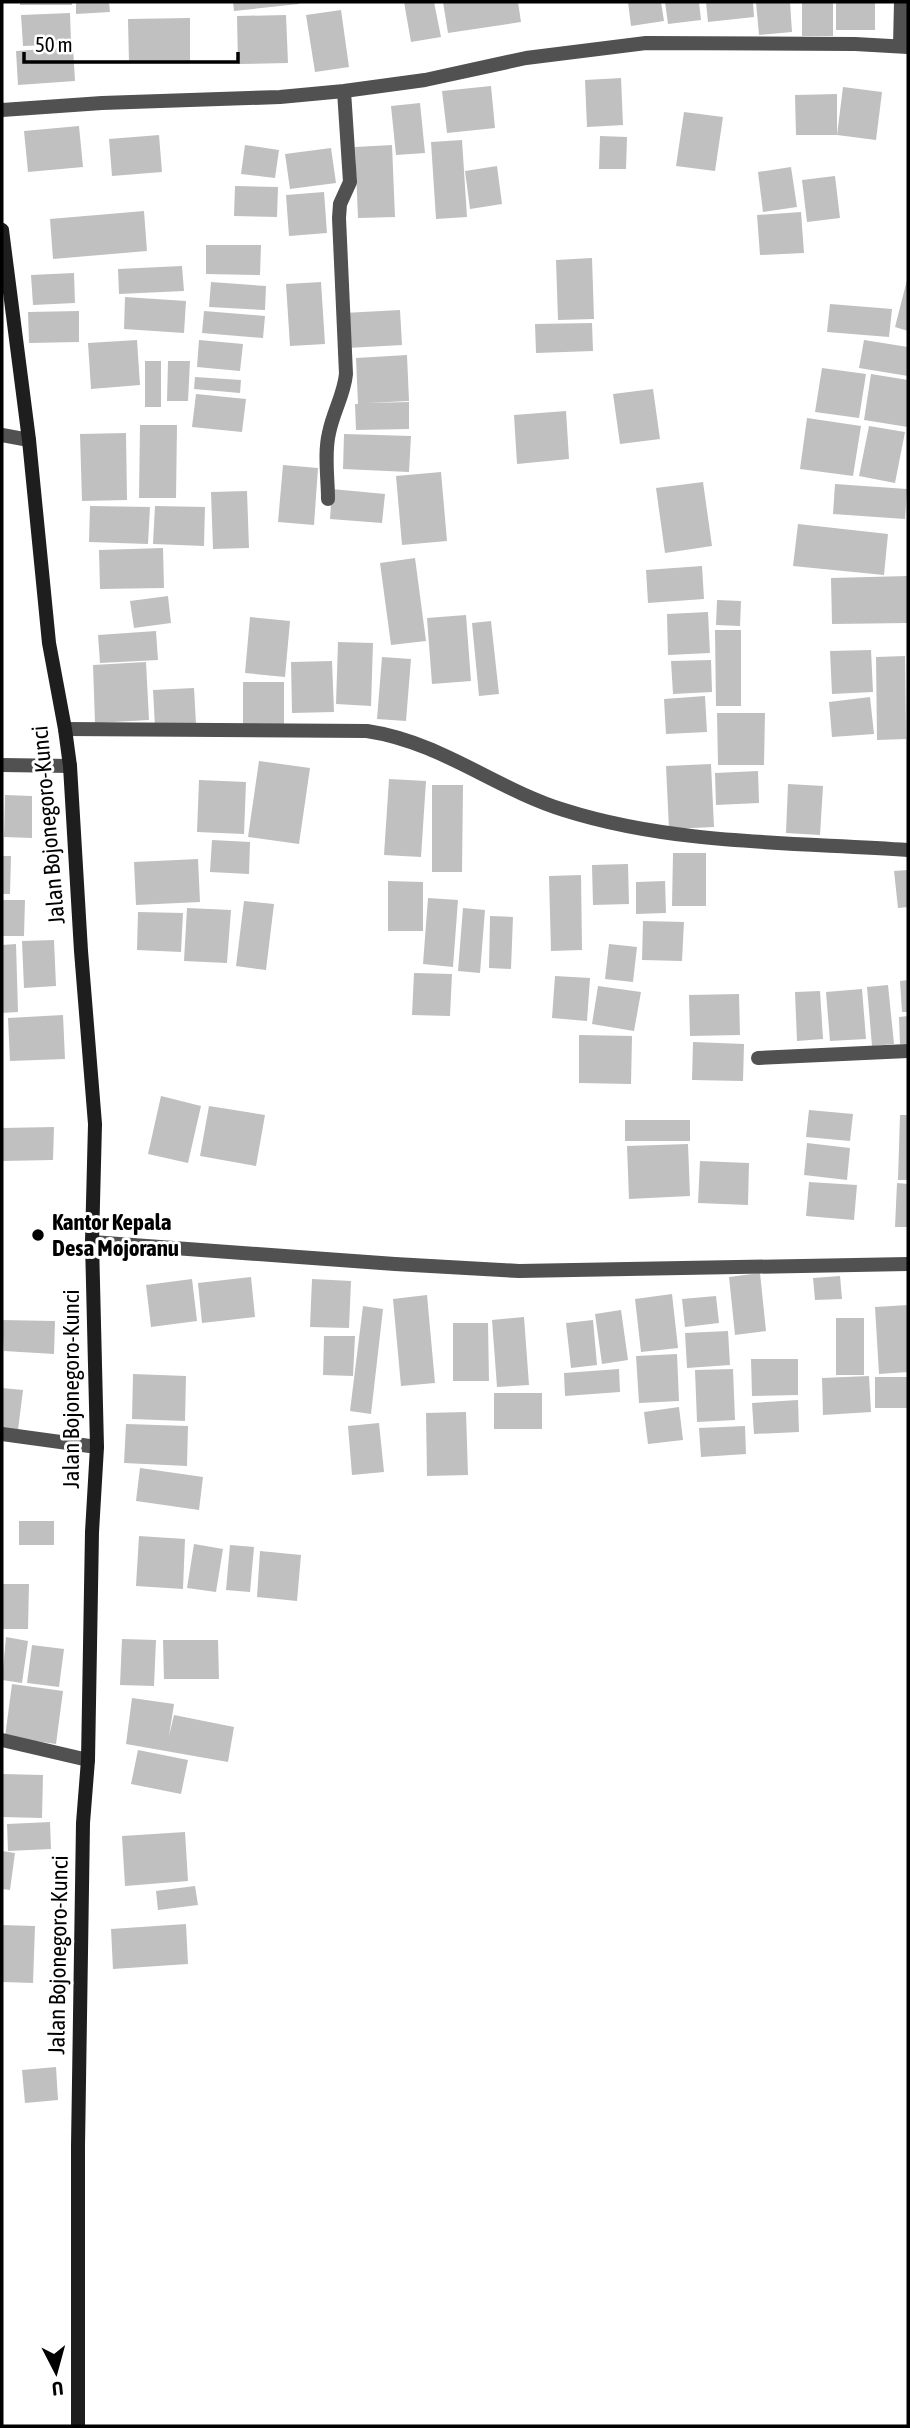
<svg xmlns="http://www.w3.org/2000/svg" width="910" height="2428" viewBox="0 0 910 2428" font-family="'Asap Condensed',sans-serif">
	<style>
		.building { fill: #c0c0c0 }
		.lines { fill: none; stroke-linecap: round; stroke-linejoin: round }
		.street { stroke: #515151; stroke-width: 14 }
		.secondary { stroke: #1e1e1e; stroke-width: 14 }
		.poi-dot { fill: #000; stroke: #fff; stroke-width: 2.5 }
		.labels { text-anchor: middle; stroke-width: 6; stroke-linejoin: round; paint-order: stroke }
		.street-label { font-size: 23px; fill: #000; stroke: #fff }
		.poi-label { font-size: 23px; font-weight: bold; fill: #000; stroke: #fff; text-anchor: start }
	</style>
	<rect width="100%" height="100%" fill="#fff"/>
	<path class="building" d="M20,2H72V5H20Z
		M76,2H109L110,12L76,14Z
		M233,2H299V4L234,11Z
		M404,2H434L441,37L411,42Z
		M443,2H518L521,22L448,33Z
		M628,2H661L664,21L631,26Z
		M665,2H699L701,20L668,24Z
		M706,2H753L754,17L708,22Z
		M756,2H790L792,32L759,35Z
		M802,2H833V36H802Z
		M836,2H875V30H836Z
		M341,10L349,67L315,72L306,15Z
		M70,13L71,44L23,46L21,15Z
		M286,15L288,63L238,64L237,16Z
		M190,18V63H129L128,19Z
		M73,47L75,81L18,85L16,51Z
		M621,78L623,125L587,127L585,80Z
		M491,86L495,128L447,133L442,91Z
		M843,87L882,92L876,140L837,135H796L795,95L837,94V135Z
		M420,103L425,153L396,155L391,106Z
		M684,112L723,117L715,171L676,166Z
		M79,126L83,167L28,172L24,131Z
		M159,135L162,172L112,176L109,139Z
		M600,136L627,137L626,169H599Z
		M462,140L467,217L436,219L431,142Z
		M245,145L279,150L275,178L241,174Z
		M392,145L395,217L358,218L355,147Z
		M331,148L336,183L290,189L285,154Z
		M497,166L502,204L470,209L465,171Z
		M791,167L797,207L763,212L758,172Z
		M835,176L840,218L807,222L802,180Z
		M235,186L278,187L277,217L234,216Z
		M324,192L327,233L289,236L286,195Z
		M144,211L147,251L53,259L50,219Z
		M801,212L804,253L760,255L757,215Z
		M206,245H261L260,275L206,274Z
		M592,258L594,319L558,320L556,260Z
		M182,266L184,291L119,294L118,269Z
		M74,273L75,303L33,305L31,275Z
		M907,280H908V331L895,327Z
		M211,282L266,286L265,310L209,307Z
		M321,282L325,344L290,346L286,284Z
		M125,297L186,301L184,333L124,329Z
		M830,304L892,309L889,337L827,332Z
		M400,310L402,345L347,348L344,313Z
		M79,311V342L29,343L28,312Z
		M204,311L265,316L263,338L202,333Z
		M592,323L593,351L536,353L535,324Z
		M137,340L140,385L91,389L88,343Z
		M199,340L243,344L240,371L197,367Z
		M864,340L908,347V376L859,368Z
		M407,355L409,401L366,403L409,402V429L356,430L355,404H358L356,358Z
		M145,361H161V407H145Z
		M168,361H190L188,401H167Z
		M822,368L866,374L859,418L815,412Z
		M871,374L908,380V427L864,420Z
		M195,377L241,380L240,393L194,389Z
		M653,389L660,439L620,444L613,394Z
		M196,394L246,399L242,432L192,427Z
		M566,411L569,459L517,464L514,415Z
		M807,418L861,426L853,476L800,469Z
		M140,425H177L176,498H139Z
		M869,426L905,432L895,483L859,476Z
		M126,433L127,500L82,501L80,434Z
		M344,434L411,436L409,472L343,469Z
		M283,465L318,468L314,525L278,522Z
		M441,472L447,541L402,545L396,476Z
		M703,482L712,546L665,553L656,488Z
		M835,484L907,489L905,519L833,514Z
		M332,489L385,494L382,523L330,519Z
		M247,491L249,548L213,549L211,492Z
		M90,506L150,507L148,544L89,542Z
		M155,506L205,507L204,546L153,544Z
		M798,524L888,534L884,575L793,566Z
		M163,548L164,588L100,589L99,550Z
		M415,558L426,641L391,645L380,563Z
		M702,566L704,599L648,603L646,570Z
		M908,576V623L832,624L831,578Z
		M168,596L171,623L134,628L130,601Z
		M717,600L741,601L740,626L716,625Z
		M708,612L710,653L668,655L667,614Z
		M466,615L471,681L432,684L427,618Z
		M250,617L290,621L285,677L245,673Z
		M491,621L499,694L479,696L472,623Z
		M715,630H741V706H716Z
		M156,631L158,660L100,663L98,635Z
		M338,642L373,643L371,706L336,704Z
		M871,650L873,692L832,694L830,651Z
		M905,656L906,739L877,740L876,657Z
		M382,657L411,659L406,721L377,719Z
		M711,660L712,692L673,694L671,661Z
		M332,661L334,712L292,713L291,662Z
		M146,662L149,720L95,723L93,665Z
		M243,682H284V727H243Z
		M194,688L196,724L155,727L153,690Z
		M705,696L707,732L666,734L664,699Z
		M870,697L874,734L832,737L829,702Z
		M717,713H765L764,765H718Z
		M259,761L310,768L299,844L248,837Z
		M711,764L714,827L669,829L666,766Z
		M758,771L759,803L716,805L715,773Z
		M389,779L426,781L421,857L384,855Z
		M199,780L246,782L244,834L197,832Z
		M788,784L823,786L820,835L786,833Z
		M432,785H463L462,872H432Z
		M5,795L32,796V838L4,837Z
		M212,840L250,842L249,874L210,872Z
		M673,853H706V906H672Z
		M2,856H11L10,894H2Z
		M198,859L200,902L136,905L134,862Z
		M628,864L629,904L593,905L592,865Z
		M908,870V907L898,908L894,871Z
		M581,875L582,950L551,951L549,876Z
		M388,881L423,882V931H388Z
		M665,881L666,913L636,914V882Z
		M428,898L458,900L453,967L423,964Z
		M2,900H25L24,936H2Z
		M244,901L274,904L266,970L236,966Z
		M187,908L231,910L227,963L184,961Z
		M463,908L485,910L480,973L458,971Z
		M138,912L183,913L181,952L137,950Z
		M490,916L513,917L511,969L489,968Z
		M643,921L684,922L682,961L642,960Z
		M54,940L56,986L24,988L22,941Z
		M16,944L18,1012L2,1013V945Z
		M609,944L637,947L633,982L605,979Z
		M414,973L452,974L450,1016L412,1015Z
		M555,976L590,978L587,1021L552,1018Z
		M908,980V1012H902L900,981Z
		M888,985L894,1044L872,1046L867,987Z
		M598,986L641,992L634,1031L592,1024Z
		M862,989L866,1039L830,1041L826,992Z
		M820,991L823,1039L797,1041L795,992Z
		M739,994L740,1035L690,1036L689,995Z
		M63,1015L65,1059L10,1061L8,1018Z
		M908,1016V1044H900L899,1017Z
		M579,1035L632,1036L631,1084L579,1083Z
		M693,1042L744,1044L743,1081L692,1080Z
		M161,1096L201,1106L188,1163L148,1154Z
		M209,1106L265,1115L256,1166L200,1156Z
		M809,1110L853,1114L850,1141L806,1137Z
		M900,1115H908V1180H898Z
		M625,1120H690V1141H625Z
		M54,1127L53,1160L2,1161V1128Z
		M807,1143L850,1148L847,1180L804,1175Z
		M688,1144L690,1196L629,1199L627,1146Z
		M700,1161L749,1163L748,1205L698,1203Z
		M809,1182L857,1185L854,1220L806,1216Z
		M897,1183L908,1184V1227H895Z
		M760,1273L766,1331L735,1335L729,1277Z
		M840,1276L842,1299L815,1300L813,1278Z
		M251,1277L255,1317L202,1323L198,1283Z
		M192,1279L197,1321L151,1327L146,1285Z
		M312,1279L351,1281L349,1328L310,1327Z
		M672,1294L678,1348L641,1352L635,1299Z
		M427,1295L435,1383L401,1386L393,1299Z
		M716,1296L719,1323L685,1327L682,1299Z
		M908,1305V1372L879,1374L875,1307Z
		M363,1306L383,1309L371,1414L350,1411Z
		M621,1310L628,1360L602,1364L595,1314Z
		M524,1317L529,1385L497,1387L492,1320Z
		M836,1318H864V1375H836Z
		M2,1320L55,1321L54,1354L4,1351Z
		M593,1320L597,1365L571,1368L566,1323Z
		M453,1323H488L489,1381H453Z
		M728,1331L730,1365L687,1368L685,1333Z
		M324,1336H355L353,1376L323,1375Z
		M677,1354L679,1401L639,1403L636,1356Z
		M751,1359H798V1395L752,1396Z
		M619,1369L620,1392L565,1396L564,1373Z
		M733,1369L735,1420L697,1422L695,1370Z
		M133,1374L186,1376L185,1421L132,1419Z
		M869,1376L871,1412L823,1415L822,1378Z
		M875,1377H908V1408H875Z
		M2,1388L23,1390L18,1430L2,1428Z
		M494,1393H542V1429H494Z
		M798,1400L799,1432L754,1434L752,1403Z
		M679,1407L683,1440L648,1444L644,1412Z
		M466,1412L468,1475L427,1476L426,1413Z
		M379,1423L384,1472L352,1475L348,1426Z
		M126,1424L188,1426L187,1466L124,1463Z
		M745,1426L746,1454L701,1457L699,1428Z
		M140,1468L203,1477L199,1510L136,1501Z
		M19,1521H54V1545H19Z
		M139,1536L185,1539L183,1589L136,1586Z
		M194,1544L223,1549L216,1592L187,1588Z
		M230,1545L254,1547L250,1592L226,1590Z
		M260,1551L301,1555L297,1601L257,1597Z
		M2,1584H29L28,1629H2Z
		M6,1637L28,1641L22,1683L2,1680Z
		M122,1639L156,1640L154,1686L120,1685Z
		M163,1640H218L219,1679H164Z
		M32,1645L64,1649L59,1687L27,1683Z
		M12,1684L63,1691L56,1744L5,1737Z
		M132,1698L174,1704L169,1736L174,1715L234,1727L228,1762L126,1744Z
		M138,1750L188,1760L181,1794L131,1784Z
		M2,1774L43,1775L42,1818L2,1817Z
		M50,1822L51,1849L8,1851L7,1824Z
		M185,1832L188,1881L125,1886L122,1836Z
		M2,1851L15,1853L10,1890L2,1889Z
		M195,1886L198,1905L158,1910L156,1891Z
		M186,1924L188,1964L113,1969L111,1929Z
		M2,1925L35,1926L33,1983L2,1982Z
		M56,2067L58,2100L25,2103L22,2070Z"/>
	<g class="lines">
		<path class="street" d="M900,46L901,2
			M2,110L102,103L280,97L344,91L425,80L526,58L646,43L855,44L908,47
			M2,435L29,440
			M328,499C328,478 324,453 329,433C333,412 344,395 346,374L339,218L340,204L350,182L344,91
			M65,729L367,731C441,742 496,789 564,810C674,845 794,842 908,850
			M2,765L70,766
			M758,1058L908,1051
			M92,1242L395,1264L519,1271L908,1264
			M2,1434L97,1447
			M2,1740L88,1760"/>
		<path class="secondary" d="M2,230L29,440L49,643L65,729L70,766L81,951L95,1124L92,1242L97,1447L92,1532L88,1760L83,1823L78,2146V2426"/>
	</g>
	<circle class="poi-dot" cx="38" cy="1235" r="7"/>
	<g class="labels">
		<g class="street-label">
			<text transform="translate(48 825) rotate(-95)" y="8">Jalan Bojonegoro-Kunci</text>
			<text transform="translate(71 1389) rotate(-90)" y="8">Jalan Bojonegoro-Kunci</text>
			<text transform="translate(58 1955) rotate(-89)" y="8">Jalan Bojonegoro-Kunci</text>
		</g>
		<g class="poi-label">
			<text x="52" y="1230">Kantor Kepala<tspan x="52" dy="26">Desa Mojoranu</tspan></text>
		</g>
	</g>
	<rect width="910" height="2428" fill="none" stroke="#000000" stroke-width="7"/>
	<g transform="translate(56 2372) rotate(174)" stroke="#ffffff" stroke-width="5" paint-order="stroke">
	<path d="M0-5L12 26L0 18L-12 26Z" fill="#000000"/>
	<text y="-10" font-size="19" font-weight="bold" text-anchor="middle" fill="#000000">U</text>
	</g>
	<path d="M24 52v10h214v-10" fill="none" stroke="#000000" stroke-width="3.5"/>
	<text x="35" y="52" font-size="21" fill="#000000" stroke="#ffffff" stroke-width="5" paint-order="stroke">50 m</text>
</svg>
